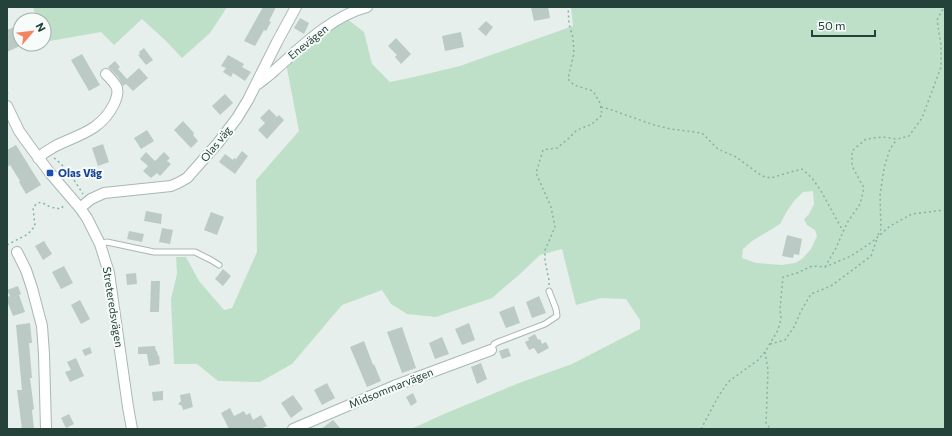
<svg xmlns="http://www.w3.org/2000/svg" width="952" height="436" viewBox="0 0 952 436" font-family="Commissioner,sans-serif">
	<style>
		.green { fill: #bfe0c8; fill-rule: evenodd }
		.building { fill: #bbcac4 }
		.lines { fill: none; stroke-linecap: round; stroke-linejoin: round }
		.service-casing { stroke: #a8b8b2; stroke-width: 7 }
		.minor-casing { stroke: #a8b8b2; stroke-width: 12 }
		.path { stroke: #86b3a5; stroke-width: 1.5; stroke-dasharray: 2 3; stroke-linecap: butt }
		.service { stroke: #fff; stroke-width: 5 }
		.minor { stroke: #fff; stroke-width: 10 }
		.transit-dot { fill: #1a4fb4; stroke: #f7fbf9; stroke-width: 1.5 }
		.labels { text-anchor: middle; stroke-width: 4; stroke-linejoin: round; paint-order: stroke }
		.street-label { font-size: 11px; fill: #24423a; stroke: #f7fbf9 }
		.transit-label { font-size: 11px; font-weight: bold; fill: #164399; stroke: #f7fbf9; text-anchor: start }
	</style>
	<rect width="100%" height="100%" fill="#e6efeb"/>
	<path class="green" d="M33,7H227L210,33L182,58L166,41L142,19L114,45L101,32L44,42V20H37Z
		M571,7H945V429H411L444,414L519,383L572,364L640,329V320L626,299L601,298L576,305L562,249L540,255L520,274L492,298L436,317L407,314L391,304L382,290L342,305L292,364L260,382L218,381L197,364H174L171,299L177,274L176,257H186L199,281L224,310L232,308L257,252L256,180L299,131L286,63L323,35L347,19L364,32L372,64L390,82L414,77L460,66L573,26ZM813,191L814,204L809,214L804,219L807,225L815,230L817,236L811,249L802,259L795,263L782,265L756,263L742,258L743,249L752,241L780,224L787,211L794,201L803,192Z"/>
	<path class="building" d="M263,7H276L269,21L271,22L266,31L264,30L255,46L244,41Z
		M538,7H548L550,18L534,21L531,8Z
		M300,18L309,23L304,34L294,28Z
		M486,21L493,27L486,36L478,29Z
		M17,26L20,32V46L7,52V30Z
		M461,32L464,47L445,51L442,36Z
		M396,38L411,54L401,64L395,57L397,55L388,46Z
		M144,48L153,60L146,65L138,55L140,54L139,52Z
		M82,54L100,85L89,91L71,60Z
		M228,55L244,64L242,67L251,72L245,81L233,73L231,77L223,72L226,68L221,66Z
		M115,61L120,67L118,69L127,79L139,68L148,78L133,91L126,84L123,86L118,77L108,67Z
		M225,94L233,103L220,115L212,106Z
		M269,109L277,117L279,115L284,120L267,139L258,130L265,123L260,118Z
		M183,121L194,133L193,135L198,141L191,148L174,130Z
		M147,130L154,141L141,149L134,138Z
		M103,144L109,162L98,166L92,148Z
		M16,145L41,185L26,194L19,182L20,181L10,165L7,167V150Z
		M242,151L248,156L235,174L219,162L225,154L233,160L234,158L236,159Z
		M146,152L155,161L164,152L170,158L167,161L171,164L160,176L157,173L151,178L143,171L148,166L140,159Z
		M146,211L162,214L161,224L144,221Z
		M211,212L224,217L217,235L204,230Z
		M162,228L173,230L170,244L159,242Z
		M129,231L144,234L142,242L127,239Z
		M787,235L802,239L799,255L794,254L793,258L782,256Z
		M44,241L52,254L43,260L35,246Z
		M64,266L73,283L61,289L52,272Z
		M223,269L231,276L223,286L215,279Z
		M136,273L137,284L127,285L126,274Z
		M151,281H160L159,312H150Z
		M18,286L21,294L19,295L25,312L13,316L7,301V297L10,296L7,290Z
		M539,296L546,313L532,318L526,302Z
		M80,300L90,319L81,324L71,305Z
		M514,306L520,323L506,328L499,312Z
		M30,323L32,343H29L32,378H30L34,409L32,410L34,429H22L17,390H22L16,325Z
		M469,323L475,340L462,345L455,329Z
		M402,327L416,368L402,373L387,332Z
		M535,334L538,340L540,339L542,344L546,342L549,348L538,354L534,348L529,350L525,342L529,340L528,338Z
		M442,337L449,354L435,359L429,343Z
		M364,341L373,365L374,364L381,381L367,387L350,347Z
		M155,346L156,351H157L158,356L159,355L160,364L149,366L147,354H138V347Z
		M90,347L92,353L85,356L82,350Z
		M508,348L511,356L502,359L499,351Z
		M76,358L84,376L70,382L65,372L71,370L67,362Z
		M481,363L487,379L477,384L471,367Z
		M327,383L335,398L322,405L314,390Z
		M163,391V400L153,401L152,392Z
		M190,393L193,407L183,410L182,406L178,404L181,401L180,395Z
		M413,393L417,402L411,406L406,397Z
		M293,395L303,409L291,418L281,403Z
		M230,408L234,416L244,411L246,415L250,413L253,420L261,415L267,426L260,429H229L221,413Z
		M69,414L74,424L66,428L61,418Z
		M333,420L341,429H321Z"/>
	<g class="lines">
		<defs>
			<path id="service" d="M100,244L107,242L154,252H195L211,260L219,265
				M491,350L494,344L498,342L545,324L557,316L556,309L549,291"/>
			<path id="minor" d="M258,84C264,79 270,75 275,70C301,47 332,16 367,7
				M7,106L19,131L29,145L50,173L80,208L87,218L100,244L109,273L128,407L132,429
				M38,158C63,135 97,139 114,104C121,89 117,85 106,74
				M80,208L91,199L104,193L171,186L178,183L187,178L218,143L237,118L248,100L277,42L296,7
				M17,252L26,270L32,288L42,326L44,354L46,429
				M293,429L394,386L491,350"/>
		</defs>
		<use href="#service" class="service-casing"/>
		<use href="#minor" class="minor-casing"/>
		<path class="path" d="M7,92L9,96
			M601,107L609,109L654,125L671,129L702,133L718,149L736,157L762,176L771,178L787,173L802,169L812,178L821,191L843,231
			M54,158C66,167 75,181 83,194
			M878,235L881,229L880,195L884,168L890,149L897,139
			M7,245L28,234L35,226L33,208C39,199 43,203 50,207C54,208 57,208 60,209L65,205
			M825,267L836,248L847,223L860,204L864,188L852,166V151L866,139L883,137L897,139L909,136L922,118L941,67V45L937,20L944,7
			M549,285V280L545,261V250L555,227L551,207L536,173L543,150L557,148L568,139L577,130L592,124L602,115L600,103L593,91L574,85L568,79L574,53L573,38L569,24L568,7
			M770,344L785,340L794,327L801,311L811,294L831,286L871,256L877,239
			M765,352L768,370L766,424L771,429
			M701,429L718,397L728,382L758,360L765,352L778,330L781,318L780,309L783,277L797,273L812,266L825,267L851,256L872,242L890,226L912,214L945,210"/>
		<use href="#service" class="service"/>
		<use href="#minor" class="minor"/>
	</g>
	<rect class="transit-dot" x="46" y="169" width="8" height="8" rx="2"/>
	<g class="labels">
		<g class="street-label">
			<text transform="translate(308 42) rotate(-39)" y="4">Enevägen</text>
			<text transform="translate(216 144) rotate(-51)" y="4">Olas väg</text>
			<text transform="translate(113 307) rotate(81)" y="4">Streteredsvägen</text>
			<text transform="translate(391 388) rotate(-22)" y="4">Midsommarvägen</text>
		</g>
		<g class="transit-label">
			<text x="58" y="177">Olas Väg</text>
		</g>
	</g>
	<rect width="952" height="436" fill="none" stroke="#24423a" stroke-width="16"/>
	<g transform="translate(32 32) rotate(62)"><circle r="19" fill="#f7fbf9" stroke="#a3b1ad"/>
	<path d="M0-3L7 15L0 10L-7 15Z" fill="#f4845f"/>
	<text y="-6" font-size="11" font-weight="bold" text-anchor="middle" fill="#24423a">N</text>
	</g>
	<path d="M812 30v6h63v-6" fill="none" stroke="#24423a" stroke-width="2"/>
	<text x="818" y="30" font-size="12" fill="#24423a" stroke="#f7fbf9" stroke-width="3" paint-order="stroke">50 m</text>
</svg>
